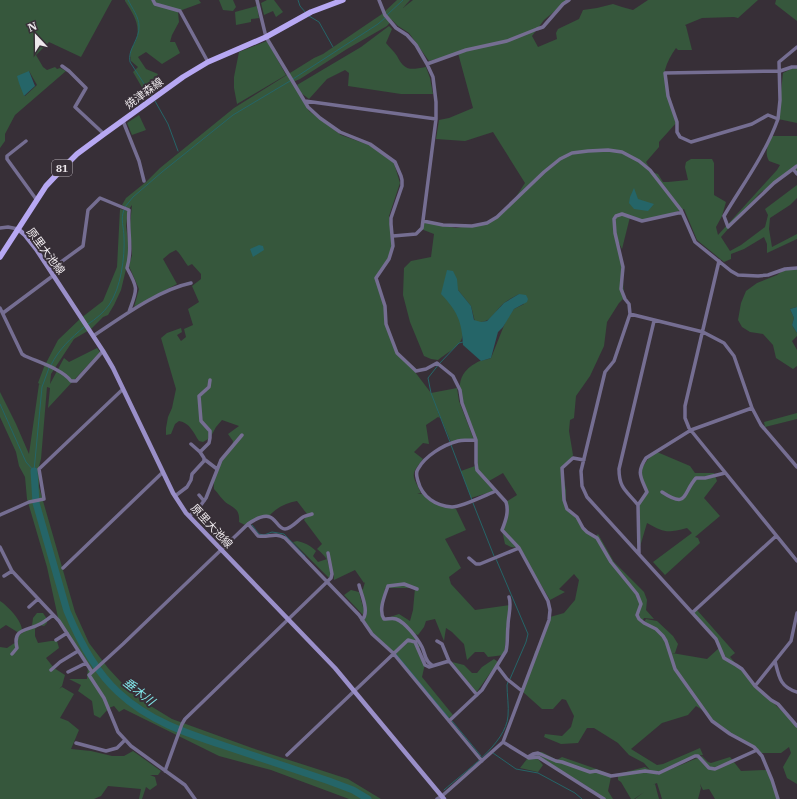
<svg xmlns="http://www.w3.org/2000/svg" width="797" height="799" viewBox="0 0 797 799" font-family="'IBM Plex Serif','Noto Sans JP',serif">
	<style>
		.green { fill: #36573c; fill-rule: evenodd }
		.water { fill: #256568 }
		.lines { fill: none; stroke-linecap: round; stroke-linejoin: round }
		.stream { stroke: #256568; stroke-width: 1 }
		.river { stroke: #256568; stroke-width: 7 }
		.minor { stroke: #756e92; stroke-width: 3.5 }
		.secondary { stroke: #9a8fc9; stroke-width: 4.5 }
		.primary { stroke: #b7a8f3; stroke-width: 5.5 }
		.labels { text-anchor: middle; stroke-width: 4; stroke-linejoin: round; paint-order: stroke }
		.shield { fill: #372f37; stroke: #b6b0b6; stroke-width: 1 }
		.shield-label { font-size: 10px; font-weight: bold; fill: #ede8ec }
		.street-label { font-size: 11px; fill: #ede8ec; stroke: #372f37 }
		.water-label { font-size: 12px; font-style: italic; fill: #81e5e9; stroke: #372f37 }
	</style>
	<rect width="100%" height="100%" fill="#372f37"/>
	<path class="green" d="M0,0H112L81,57L49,42L36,55L43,67L47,70L55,67L57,69L60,68L66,71L15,115L5,134V141L0,148ZM29,71L37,85L25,96H24Z
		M125,0H151L154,3L153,0H199L201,3L182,10H176L178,12L179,22L172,35L170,42H175L180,53L162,64L146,52L138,57L146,69L158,74L154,80L157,86L154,92L147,96L133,72L138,67L131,61C128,46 134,49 137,37C140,23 132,12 125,1Z
		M219,0H233L236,7L233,11L223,10Z
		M267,0H274L283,12L276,17L273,11L264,15L261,3Z
		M397,0H410L403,8L413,0H568L544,20L532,36L538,47L557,39L556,33L558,29L579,19L583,10L597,8L613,4L622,7L633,10L648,0H758L738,18L734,17L702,18L685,25L686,26L692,50H678L676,48C671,55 667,62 665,70C663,87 672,107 677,122L659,142V147L646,162L652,172L658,174L663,182H668L688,180L685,167L686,162L691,159H712L714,163V195L726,202L722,216L716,227L718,235L777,170L780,165L769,161C764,152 768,145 772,136H797V174L792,168L759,194L721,237L730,251L741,245L765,227L768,215L765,209L797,185V198L790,205L770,218L769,229L772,247L797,234V239L767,253V244L764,237L744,249L731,254V259L724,262L697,240L684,209L664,216L642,221L630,217L622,249L617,239L623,269V280L624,298L619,303L607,322L604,346L590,376L576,396L574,418L570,420L569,431L573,455L572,457L562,468L566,490V508L577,517L582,528L596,536L598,534L614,562L644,592L647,600L646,610L654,619L644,618L642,622L643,623L646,619L657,621L673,636L678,644L675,653H672L707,659L719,648L716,639L693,613L697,610L735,653L730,657C751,682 774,703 797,726V784L787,778L783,767L791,753L789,747L781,753H759C746,740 729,734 714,723C706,717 706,711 696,706L688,715L662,723L631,749L657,765L663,764L700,748L703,755L695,756L657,774V775L702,756L708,762L711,763L730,757L741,771L766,770L776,788L777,799H715L709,789L703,790L700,784L701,788L698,799H662L657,783L652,785L655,784L659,799H635L644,792L634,799H631L621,782L618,780V774L645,767L650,770L644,763L629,755L618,743L594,728H587L578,743L561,744L544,737L545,734L562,736L571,727L574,716L566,700L562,699L553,709H542L523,692L533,662L535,651H537L550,617L564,613L575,600L579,580L574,574L559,589L565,592L550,600L519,548L511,547L505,544L502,530L506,521V502L517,495L503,473L489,481L494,491L471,498L461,471L475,466C475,458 478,446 475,438C468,413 444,380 476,363C480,360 486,360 491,358L507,318L514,309L524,304L519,294C514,297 507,300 503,304C493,313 491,324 475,322L471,306L458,290L448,298C454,310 469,329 460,342C455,349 445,354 438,360L431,359L424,356L410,322L403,295L404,268L411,261L431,257L434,234L421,229L423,221L456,228L478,224L496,218L512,203L525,183L493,132L465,141L436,139L439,120L449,118L473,108L458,53L429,61L409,33L398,26L392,20L387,26L347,49L300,79L293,82L309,111L341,135L369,145L394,163L400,183L389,216L393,246L389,259L376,278L385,306L387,326L397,353L415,372L431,393L457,388L459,401L474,440L451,442L437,409L440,418L438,417L426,425L429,444L423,443L414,452L423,459C410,476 412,474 421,493L417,494H423L431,501L456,509L466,530L445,539L461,568L449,577L451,584L475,610L510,605L504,655L488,657L484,652H475L467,660L464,644L452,632L446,628L444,641L435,619L426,621L424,627L418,635L415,634L421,647H419L425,664L422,677L453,715L449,718L392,652L372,634L363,620L365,615L360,591L363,589L365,582L364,583L355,570L334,580C334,567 327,557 317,549L322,544L304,520L307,514L297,501C286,503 276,508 269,516H263L245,525L239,522C240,511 236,509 228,504C223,501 218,493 214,489C213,479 216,469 221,460C224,454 233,449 233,441L228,434L239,426L222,420L216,427L210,438L203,442L199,441C193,432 190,423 179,421L175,424L171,434L166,435V428L168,417L172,408L176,389L161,338L167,333L181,328L182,332L177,335L181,341L186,337L184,329L193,325L188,309L199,302L192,286L201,279V274L192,264L188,266C184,261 180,253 176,250L170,253L163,259L177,284L134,307L139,289L129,266L132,255L130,225L132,205L129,209L122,205L126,198L146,182L160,168L234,108L314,58L323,54L382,14ZM385,588H415L413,610L410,621L399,614L384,619L382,617Z
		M776,0H797V21L775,4Z
		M257,6L259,18L251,19V22L236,25L235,12Z
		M389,26L392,29L386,43C389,47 394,51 397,56C405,71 409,70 426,67L430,78L433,94H401L348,86L349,73L345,70L327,79L309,99L301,93L297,85L361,47Z
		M267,41L286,75L237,104L234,88V77L239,52Z
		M793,68H797V123L778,119L783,73Z
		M139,115L146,130L132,135L127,123Z
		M120,209L128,211L126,226L129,247V257L121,290L114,305L108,315L103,317L91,329L74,339L51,374L50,384L64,358L69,362L97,348L100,352L48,408L50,388L47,387L41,459L39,466V487L75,612L89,643L108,668L121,682L149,705L172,719L252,748L348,779L381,799H349L271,770L219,756L124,709L119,712L114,706L109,708L100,718L94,715L92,701L78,691L81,685L69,679H87L88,667L59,622L47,567L27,499L25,477L19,466L16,452L0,417V392L16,424L29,454L39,384L41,385L38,383L44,367L58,340L81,318L103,301L117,267Z
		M797,268V307L790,309L794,318L792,325L797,333V336L792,341L797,350V366L793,369L776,358L773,345L763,334L750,332L742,327L738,320L741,303L746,291L757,283L777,275L785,269Z
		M797,413V419L765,427L764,422Z
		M657,452L690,466L695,473H714L717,481L704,498L720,516L695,537L698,538L700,543L665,575L653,562L692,533L687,528C667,533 665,533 647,523L639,550L638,505L645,491L640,471L650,456Z
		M297,541C305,543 310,545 316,551L313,556L318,562L327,559L331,574L329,578L293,542Z
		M351,590L359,592L364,611L363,615L344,595Z
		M0,601C8,606 22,621 22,630L19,633L6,625L0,629Z
		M37,613H43L47,619V623L44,626L39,625L35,629V636L38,643L51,641H57L59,648L46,658L54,668L65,675L62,686L59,689L62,687L74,694L60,718L68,721L79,730L71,749L91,751L112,756H124L133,751L161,771L158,775H150L155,777L157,785L150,790L146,787L142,799H139L141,789L108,786L101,796L94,799H0V647L7,648L16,642L18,636L32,626L33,618Z
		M494,659L498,662L476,693L452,662L464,665L472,673H477L482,667Z
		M537,752H542L557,760L562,757L605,772L611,777L608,791L613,799H604L588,787L536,755Z
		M527,759H538L543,765L538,772L520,768Z"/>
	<path class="water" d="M29,71L35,86L24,96L19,83L17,76Z
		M634,188L638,199L654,204L648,211L634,209L629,203L630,197Z
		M259,245L263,246L264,250L253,257L250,249Z
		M447,270L453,271L457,279L458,290L471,306L474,320L481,322L487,321L504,303L519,294L526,295L528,299L527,302L514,309L503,327L498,332L491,358L481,361L463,345C462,321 457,311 441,294Z
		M797,307V333L792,325L794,318L790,309Z"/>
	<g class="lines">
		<path class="stream" d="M128,0C132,8 139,17 139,26C140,39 127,50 130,62L152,96
			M298,0L300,6L306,13
			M387,15L403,0
			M309,16L319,22L333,47
			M293,79L378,24L385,18
			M155,101L168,124L178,151
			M125,207L133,197L162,172L233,115L290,81
			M88,324C96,319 103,313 109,305C121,288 125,257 124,237C124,228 120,219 124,210
			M51,365C59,349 71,338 84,327
			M0,404L26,462L34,471
			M450,442L431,393L428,378L439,364L459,343L463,342
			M451,445L472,500
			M34,471L42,387L49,368
			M473,503L494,556
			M252,525L259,534L264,535L272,532L284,534L305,556
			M496,559L528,634L526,642L510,679
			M396,654L449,718
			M452,721L481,756
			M493,753L516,769L538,773L575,793L582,799
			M444,790C464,772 506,744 508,716C509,706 507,695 507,685L508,682"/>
		<path class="river" d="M34,471L36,503L67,611C79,640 95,671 118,692C151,723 192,735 234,749C266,760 297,770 329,781L353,790L368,799"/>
		<path class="minor" d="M153,0L155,4L180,11L208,62
			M257,0L266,37L308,107L320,118L340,132L370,144L395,162L401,176L402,180V186L391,218V224L393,246L389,259L376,278L385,306L386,324L397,353L415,370L416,371L426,369L437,363L453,376L460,390L462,403L476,440V463L477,470L506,502C509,511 506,520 502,530L519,548L548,601L550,610L549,620L503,742L442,796L437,799
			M379,0L385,15L396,28L407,35L416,45L427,64L433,77L436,102V119L422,228L416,234L393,236
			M427,64L466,50L507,41L537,29L543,27L563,4L569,0
			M62,66L69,71L86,88L75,107L104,134
			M797,67H792L780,71L665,73L668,96L677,122V132L680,137L691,142L752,124L768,115L778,119C765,155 743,184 724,216L728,227L774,183L797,166
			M305,101L436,119
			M778,119L780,100L779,62L797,47
			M123,121L139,161L144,181
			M26,141L7,156V159L36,199
			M793,169L797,174
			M682,213H678L642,221L622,214L616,216L614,219L615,233L623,267L621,289L625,299L629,304L630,314L614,361L605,372L581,471L582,486L587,497L716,639L724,658L736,665L742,669L755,686L771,700L778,704L797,726
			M423,221L443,225L472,226L487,223L497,217L544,172L560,159L572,153L588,151L608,150L622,152L639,161L650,170L681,210L695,242L731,271L738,275L758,276L768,275L785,269L797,268
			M0,228L8,227L18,229
			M719,261L685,406V418L689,428L797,561
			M50,270L83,246L88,210L100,198L129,210C127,231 133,247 127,268C139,290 137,289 129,312
			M0,308L22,354L25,356C38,362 62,369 71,381H76L103,351
			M3,313L54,275
			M630,314L703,332L724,343L734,356L752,408L761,425L797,467
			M93,336C122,317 158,290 191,283
			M476,440C470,440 463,440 458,441C443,445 425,456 418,469C415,473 417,477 418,481C422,497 436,506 452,507C462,507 486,495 496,491
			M191,444L200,452
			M204,459L217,469
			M584,460L573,458L562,468L564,500L567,509L577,517L583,528L587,532L597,538L611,562L637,594L641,604L637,615L639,619L644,623L656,629L663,636L666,641L675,669L712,721L730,734L754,747L762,756L772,780L778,799
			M662,492C688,509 682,494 696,478H705L725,473
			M199,495L204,501
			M175,496L187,487L191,480L192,474L204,461V458L200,452L209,443L210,438V431L201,421L199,396L209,387L210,380
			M638,505C627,491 619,489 619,469L654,321
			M0,515L29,502L44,499L39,469L123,389
			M189,516L198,509L206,498L221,460L242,435
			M248,524L258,536C269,538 274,532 285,538L359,615L372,634L393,653L482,761
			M0,547L12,571L59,621L92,672
			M639,553L638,505L647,492C641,477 636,473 646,458L691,430L752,408
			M469,558L476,564H480L519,548
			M63,568L163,472
			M4,576L12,571
			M359,585C361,594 370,612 362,620
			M417,589L404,584L388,586C385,595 378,610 384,619C388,619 393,618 396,619C405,622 418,639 422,647C425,653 425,662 432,665
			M29,607L38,599
			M693,612L776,536
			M56,640L67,633
			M437,641L442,644L449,661L477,695
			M12,654L17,648C12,628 27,631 40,624C44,622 49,618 53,615
			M775,661C779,677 780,687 797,692
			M497,666L507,679L522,691
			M51,670L60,662L78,651
			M68,672L86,663
			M755,686L791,641L797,613
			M449,721L482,690L506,651C508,643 507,634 508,626C508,616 512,606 509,597
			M503,742L529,758L538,757L604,799
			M76,743L106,751L117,748L125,740
			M287,755L408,640L415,642L425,665L429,667L449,661
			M528,757L533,754L538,753L556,761L562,762L590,772L596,771L611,776L645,771L659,773L695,756H698L709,768L715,769L757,750
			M165,771L182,724L185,719L331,578L332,574L328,553
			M195,799L185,785L131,746L118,732L104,698L89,675L123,644L248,524C277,504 274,529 285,529C291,529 298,520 303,517C305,516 309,515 312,514"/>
		<path class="secondary" d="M18,229L25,235L36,249L103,351L113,368L173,493L186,513L335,668L444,799"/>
		<path class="primary" d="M0,257L46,186L63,168L77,154L104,134L183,77L208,62L266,37L311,12L343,0"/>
	</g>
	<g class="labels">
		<rect class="shield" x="52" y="160" width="20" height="16" rx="3"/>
		<g class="shield-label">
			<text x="62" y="172">81</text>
		</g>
		<g class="street-label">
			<text transform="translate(144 93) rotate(-36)" y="4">焼津森線</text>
			<text transform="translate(46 251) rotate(53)" y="4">原里大池線</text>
			<text transform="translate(212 526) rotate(47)" y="4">原里大池線</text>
		</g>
		<g class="water-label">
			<text transform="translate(139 692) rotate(38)" y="4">垂木川</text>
		</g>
	</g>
	<g transform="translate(36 36) rotate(338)" stroke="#372f37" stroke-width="3" paint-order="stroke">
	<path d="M0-3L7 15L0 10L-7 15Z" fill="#ede8ec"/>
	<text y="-6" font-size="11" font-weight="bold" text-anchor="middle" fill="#ede8ec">N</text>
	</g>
</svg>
